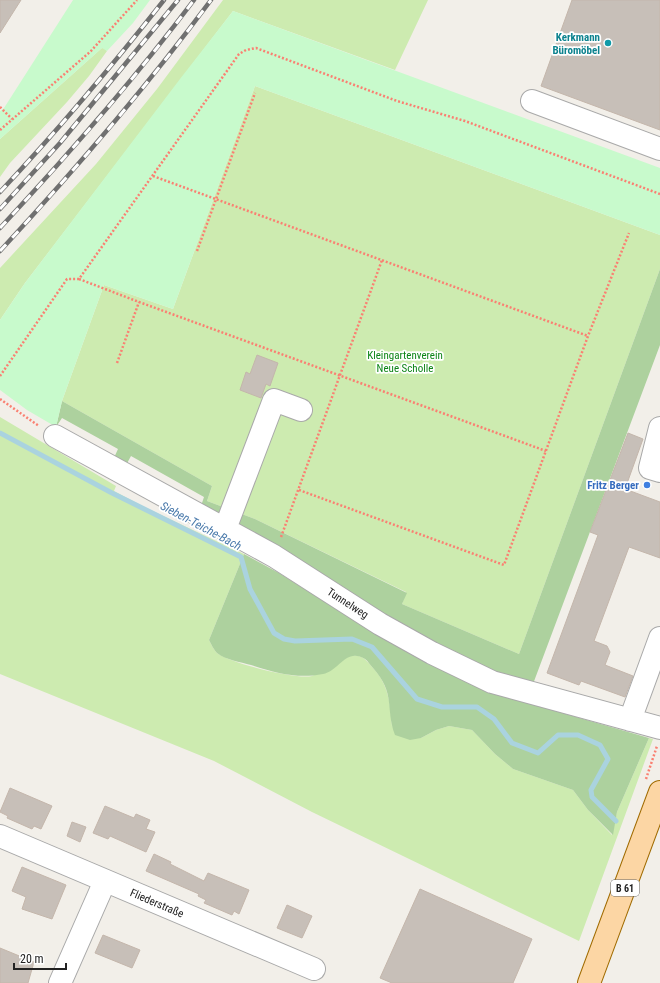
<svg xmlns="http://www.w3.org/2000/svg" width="660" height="983" viewBox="0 0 660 983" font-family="'Roboto Condensed',sans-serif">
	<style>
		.grass { fill: #cdebb0 }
		.forest { fill: #add19e }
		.park { fill: #c8facc }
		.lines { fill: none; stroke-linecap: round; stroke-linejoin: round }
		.stream { stroke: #aad3df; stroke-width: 5 }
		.building { fill: #c7bfb8; stroke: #c4b6ab }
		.minor-casing { stroke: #a9a9a9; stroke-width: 24 }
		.major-casing { stroke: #a06b00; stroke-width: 24 }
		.path { stroke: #fa8072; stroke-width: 2.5; stroke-dasharray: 2 2; stroke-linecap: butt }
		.minor { stroke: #fff; stroke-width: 22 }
		.major { stroke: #fcd6a4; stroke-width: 22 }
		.rail-casing { stroke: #707070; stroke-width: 4.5 }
		.rail { stroke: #fff; stroke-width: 3; stroke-dasharray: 9; stroke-linecap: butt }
		.culture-dot { fill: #0f9aa8; stroke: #fff; stroke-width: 1.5 }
		.shop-dot { fill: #3f7fe0; stroke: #fff; stroke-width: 1.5 }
		.labels { text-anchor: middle; stroke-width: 3.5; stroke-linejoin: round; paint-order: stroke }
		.shield { fill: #fff; stroke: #646464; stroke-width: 1 }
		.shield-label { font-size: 10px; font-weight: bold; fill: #222 }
		.culture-label { font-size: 11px; font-weight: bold; fill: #0d838f; stroke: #fff; text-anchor: end }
		.park-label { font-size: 11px; fill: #0c8416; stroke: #fff }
		.shop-label { font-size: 11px; font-weight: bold; fill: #366cbe; stroke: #fff; text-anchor: end }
		.street-label { font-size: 11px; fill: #222; stroke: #fff }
		.water-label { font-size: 12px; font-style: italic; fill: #4a7aab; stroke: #fff }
	</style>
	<rect width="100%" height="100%" fill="#f2efe9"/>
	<path class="grass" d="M223,0H428L395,70L233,11L25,283L0,320V268L96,164L157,89Z
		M103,47L107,51L89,76L67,102L10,163L0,177V139Z
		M255,86L660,235V269L519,654L402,604L406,592L255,519L207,501L212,486L62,401L104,285L173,309Z
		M0,417L116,486L114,491L144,507L244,554L209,640C211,644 214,650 217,653C230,663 296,680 312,676C325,672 338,662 350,656C362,654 366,660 373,668C389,685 390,704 392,726L421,738L436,730L449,726L472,730L495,754L513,769L573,790L588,810L612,835L617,812L649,738L653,739L579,941L312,812L214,761L0,674Z"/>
	<path class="forest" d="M660,269V345L533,684L498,673L439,646L201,506L204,497L131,456L125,467L113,460L118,449L62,418L56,427L62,401L212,486L207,501L255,519L407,593L402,604L519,654Z
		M244,554L279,573L373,632L490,692L649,738L617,812L613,835L588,810L573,790L513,769L495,754L472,730L449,726L436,730L421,738L410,740L395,735C385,707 396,694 373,668C370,665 368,661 365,659C346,647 339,671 323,674C298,679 275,673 251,665C240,662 226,660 217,653C214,650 211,644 209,640Z"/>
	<path class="park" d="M73,0H150L133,23L107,51L102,48L0,139V111L4,108Z
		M233,11L660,168V235L255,86L173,309L104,285L62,401L56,427L27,410L0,390V320L25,283L180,79Z"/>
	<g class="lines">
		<path class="stream" d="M0,433L112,493L241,557L250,589L274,633L284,639L295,641L352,639L372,647L417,699L442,707H477L494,719L512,743L538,753L558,735H578L600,745L608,759L591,790L592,797L616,821"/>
	</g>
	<path class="building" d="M0,0H21L0,33Z
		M572,0H660V130L541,86Z
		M257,355L278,363L270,386L266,384L261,398L240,390L246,372L250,374Z
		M628,433L643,439L625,489L660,502V558L629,547L594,641L607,646L610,652L605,665L633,676L625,697L581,681L579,685L547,673L598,535L590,532Z
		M10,788L52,806L41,829L34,826L32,829L7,818L8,816L0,812Z
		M105,806L134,818L136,814L150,820L146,829L155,832L146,852L110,836L108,839L93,833Z
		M72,822L86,827L80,842L67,836Z
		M154,854L171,862L170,864L204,881L208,873L249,890L239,914L234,911L232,915L204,903L206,900L198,896L199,894L146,871Z
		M22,867L66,885L52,919L22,909L26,897L12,891Z
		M420,889L532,939L513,983H392L380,978Z
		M287,905L312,916L302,938L277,928Z
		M103,935L140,950L132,968L95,953Z
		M0,948L34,962L28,983H0Z"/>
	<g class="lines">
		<defs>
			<path id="minor" d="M532,101L660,149
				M660,428L650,468L660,471
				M55,436L274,556L380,624L432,653L492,682L660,728
				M225,529L274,400L301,410
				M630,720L660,638
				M0,836L314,969
				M60,983L105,881"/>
			<path id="major" d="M589,983L660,792"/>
		</defs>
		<use href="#minor" class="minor-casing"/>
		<use href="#major" class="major-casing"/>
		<path class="path" d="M0,107L12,119
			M0,130L91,51L137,0
			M153,176L588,336
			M197,251L255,93
			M79,279L139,302L546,451
			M117,363L139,302
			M0,376L67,279H79L239,54L246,50L256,48L397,101L465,121L660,194
			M0,399L39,426
			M299,490L504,565L588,336L629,233
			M281,537L382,260
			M646,779L657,746"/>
		<use href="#minor" class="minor"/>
		<use href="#major" class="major"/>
		<defs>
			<path id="rail" d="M0,192C58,130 112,66 164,0
				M0,209L60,143L178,0
				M0,228C68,155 134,80 194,0
				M0,251C74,171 146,88 211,0"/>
		</defs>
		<use href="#rail" class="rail-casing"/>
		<use href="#rail" class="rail"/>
	</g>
	<circle class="culture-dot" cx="608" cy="43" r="4"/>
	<circle class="shop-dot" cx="647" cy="485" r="4"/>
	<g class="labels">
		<rect class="shield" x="611" y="880" width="28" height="16" rx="3"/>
		<g class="shield-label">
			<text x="625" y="892">B 61</text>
		</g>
		<g class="culture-label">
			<text x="600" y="41">Kerkmann<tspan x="600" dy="13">Büromöbel</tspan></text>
		</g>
		<g class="park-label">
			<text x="405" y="359">Kleingartenverein<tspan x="405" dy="13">Neue Scholle</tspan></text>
		</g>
		<g class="shop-label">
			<text x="639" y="489">Fritz Berger</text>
		</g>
		<g class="street-label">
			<text transform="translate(348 603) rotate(33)" y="4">Tunnelweg</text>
			<text transform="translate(157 903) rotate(23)" y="4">Fliederstraße</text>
		</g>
		<g class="water-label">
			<text transform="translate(201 526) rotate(28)" y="4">Sieben-Teiche-Bach</text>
		</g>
	</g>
	<path d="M14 963v6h52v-6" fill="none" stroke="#222222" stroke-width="2"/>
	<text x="20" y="963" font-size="12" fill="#222222" stroke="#ffffff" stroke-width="3" paint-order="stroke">20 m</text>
</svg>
